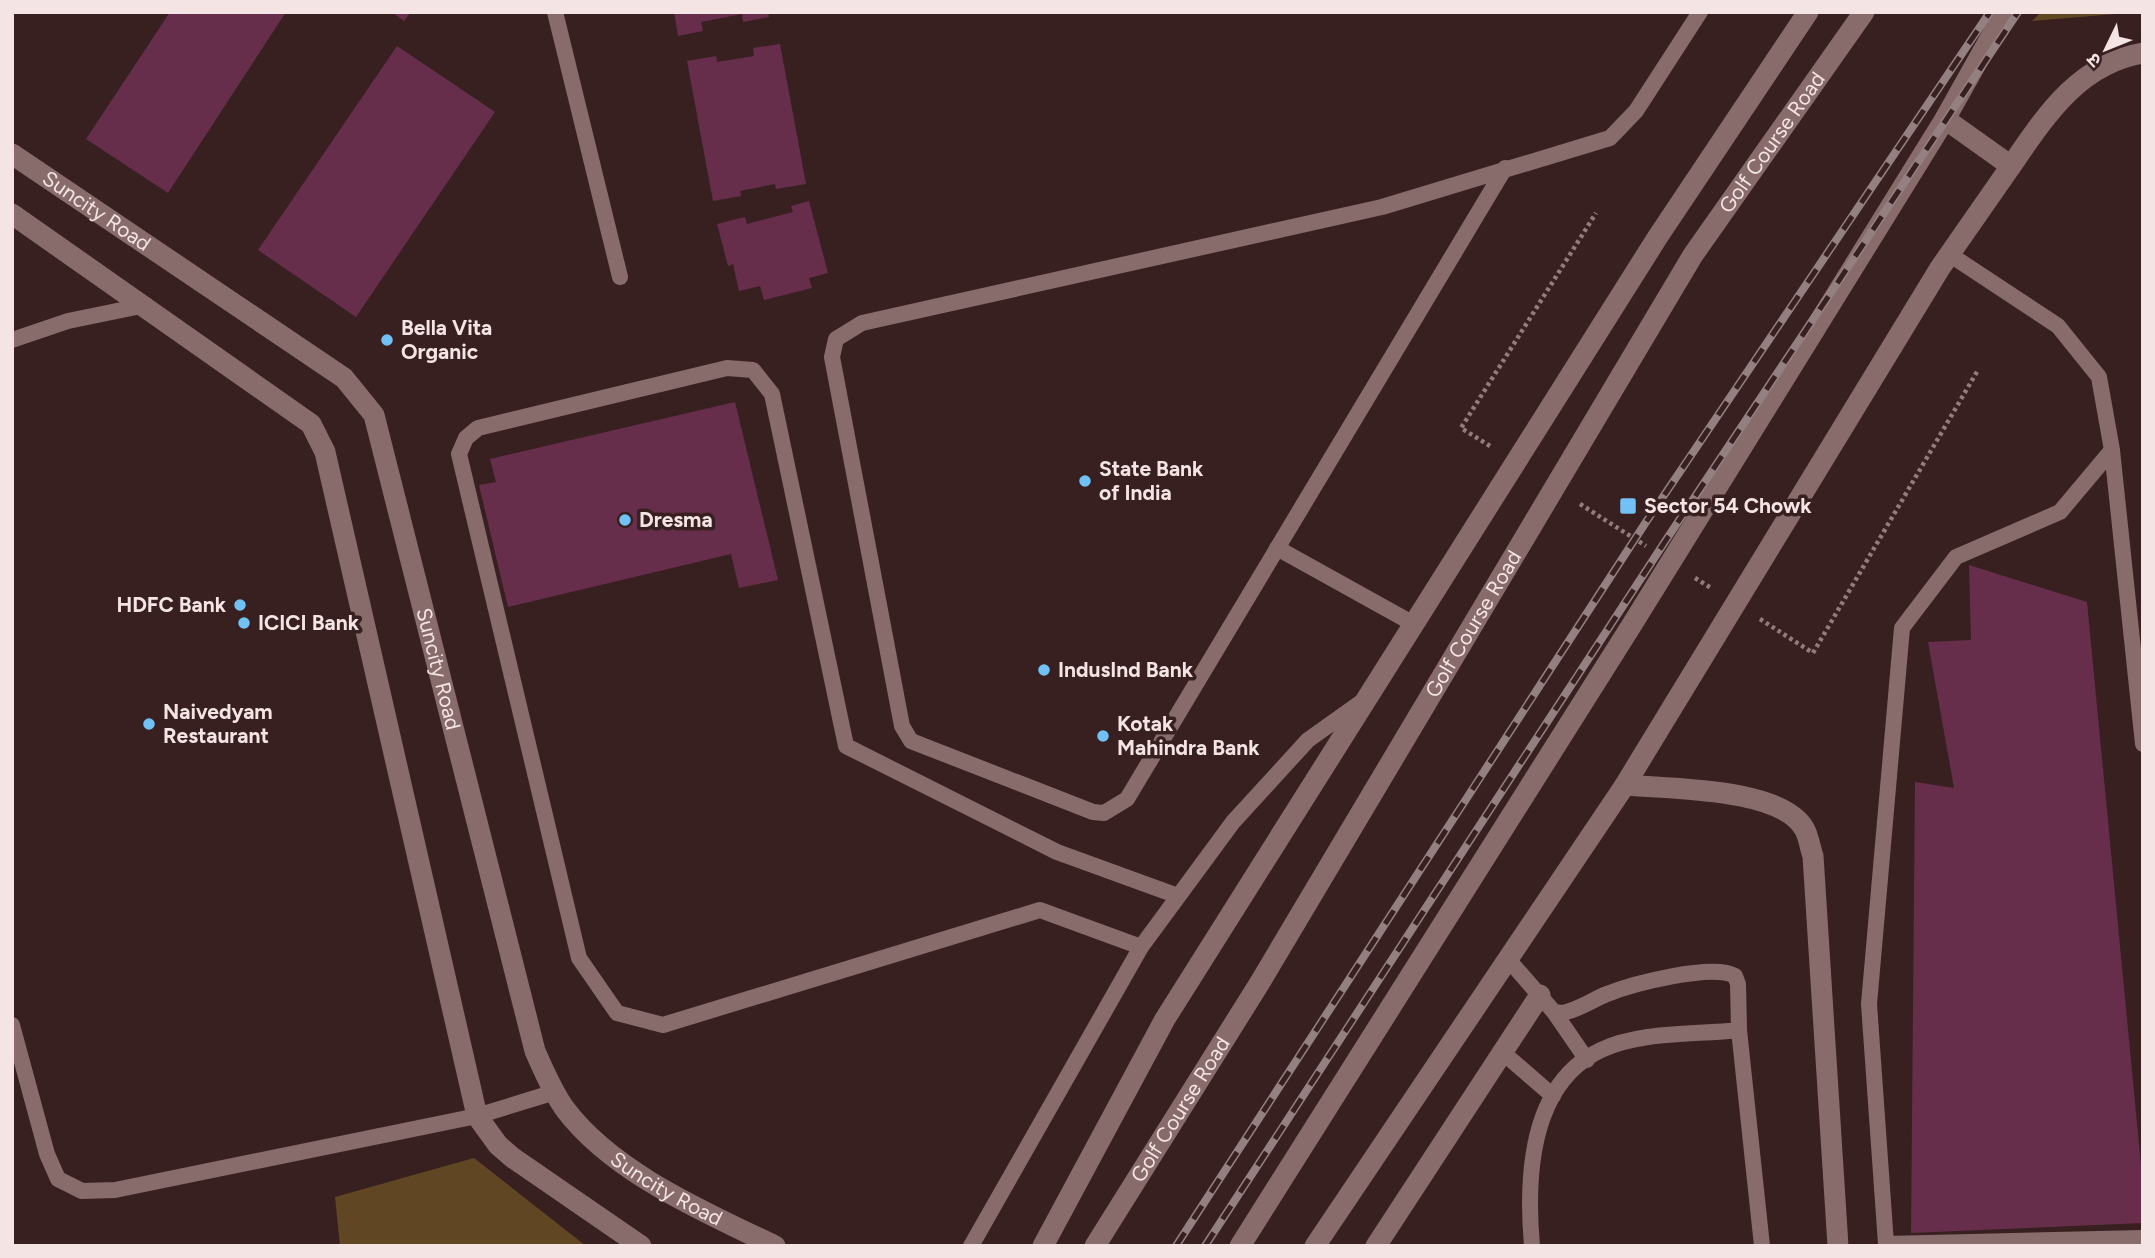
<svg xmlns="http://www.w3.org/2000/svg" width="2155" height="1258" viewBox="0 0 2155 1258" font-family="Figtree,'Noto Sans Devanagari',sans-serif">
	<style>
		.green { fill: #614623 }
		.building { fill: #662e4b }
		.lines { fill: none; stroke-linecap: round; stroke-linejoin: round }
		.path { stroke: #927d7d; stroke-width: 4.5; stroke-dasharray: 3.5 3.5; stroke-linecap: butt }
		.service { stroke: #886b6b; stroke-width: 16 }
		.minor { stroke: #886b6b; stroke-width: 21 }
		.tertiary { stroke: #886b6b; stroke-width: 21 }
		.secondary { stroke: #886b6b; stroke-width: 21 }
		.rail-casing { stroke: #958081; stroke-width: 8 }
		.rail { stroke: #382021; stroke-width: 5; stroke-dasharray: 16; stroke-linecap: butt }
		.poi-dot { fill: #72c1f5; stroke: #382021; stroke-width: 2.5 }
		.labels { text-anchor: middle; stroke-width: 7; stroke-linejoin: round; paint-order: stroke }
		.street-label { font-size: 21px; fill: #f5e4e4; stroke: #382021 }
		.poi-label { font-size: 21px; font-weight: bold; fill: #f5e4e4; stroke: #382021; text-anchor: start }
	</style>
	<rect width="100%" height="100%" fill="#382021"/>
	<path class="green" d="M2041,12H2139L2032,21Z
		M474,1158L586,1246H340L335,1197Z"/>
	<path class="building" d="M170,12H286L168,193L86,139Z
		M392,12H411L404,21Z
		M674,12H768L769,17L743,22L742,14L701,22L703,31L678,36Z
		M780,44L806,184L776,189L775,184L740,191L741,196L713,201L687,61L716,56L717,62L754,56L753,48Z
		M397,46L495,112L356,317L258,250Z
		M809,201L828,273L809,278L812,288L764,300L760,286L739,291L733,264L728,266L717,224L745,217L747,224L793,212L791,206Z
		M735,402L778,580L739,588L731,554L508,607L479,485L496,482L490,459Z
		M1969,565L2087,602L2143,1186V1223L1911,1233L1915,782L1954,788L1928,642L1971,640Z"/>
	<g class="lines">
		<path class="path" d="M1490,446L1461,428L1596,213
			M1580,504L1646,546
			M1695,578L1711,588
			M1760,619L1813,653L1978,370"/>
		<path class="service" d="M555,12L620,277
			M1505,168L1127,799L1104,813L1093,812L911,741L902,726L832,357L836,339L862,323L1382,207L1610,138L1636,111L1700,12
			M1949,254L2058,326L2099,377L2112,450L2143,744
			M12,340L68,321L146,305
			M2112,450L2060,512L1956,557L1902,628L1869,1004L1886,1244L2143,1238
			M1277,548L1412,623
			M1141,947L1040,910L663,1025L617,1013L579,958L459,454L466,438L478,428L727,368L753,370L772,394L846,746L1057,852L1178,896
			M1507,958L1554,1012L1562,1013C1578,1010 1592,1000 1607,994C1632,984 1712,963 1735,976L1738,984L1739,1030L1762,1246
			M1554,1012L1587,1060
			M12,1025L47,1154L58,1179L82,1191L115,1190L477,1116L555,1092
			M1501,1051L1553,1096
			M971,1246L1141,947L1233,822L1308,740L1360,703
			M1532,1246C1526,1178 1529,1084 1601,1050C1641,1031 1695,1035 1739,1030"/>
		<g class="minor">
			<path id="s1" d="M12,154L344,378L374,415L535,1051C544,1071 552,1091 565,1109C613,1173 705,1212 775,1246"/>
			<path d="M12,214L311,424L325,452L477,1116L498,1145L513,1158L641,1246"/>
			<path d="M1625,785C1667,789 1783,787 1805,830C1809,838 1810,848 1813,856L1838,1246"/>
			<path d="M1376,1246L1540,995"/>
		</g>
		<path class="tertiary" d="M1043,1246L1165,1019L1657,238L1808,12
			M1315,1246L1625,785L1940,268L2011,166"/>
		<g class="secondary">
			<path d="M1945,119L2011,166C2045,117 2078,64 2143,53"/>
			<path id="s2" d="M1095,1246L1259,984L1693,255L1864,12"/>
			<path d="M1240,1246L1633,623L1945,119L2005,12"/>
		</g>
		<defs>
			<path id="rail" d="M1176,1246L1646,522L1990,12
				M1205,1246L1668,537L2018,12"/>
		</defs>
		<use href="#rail" class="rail-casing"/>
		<use href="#rail" class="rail"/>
	</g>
	<g class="poi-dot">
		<circle cx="387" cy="340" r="7"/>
		<circle cx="1085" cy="481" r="7"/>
		<rect x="1619" y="497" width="18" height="18" rx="3.5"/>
		<circle cx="625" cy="520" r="7"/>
		<circle cx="240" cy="605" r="7"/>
		<circle cx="244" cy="623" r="7"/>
		<circle cx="1044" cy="670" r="7"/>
		<circle cx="149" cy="724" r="7"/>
		<circle cx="1103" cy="736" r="7"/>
	</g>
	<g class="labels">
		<g class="street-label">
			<text dy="7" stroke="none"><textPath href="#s2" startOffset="1295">Golf Course Road</textPath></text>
			<text dy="7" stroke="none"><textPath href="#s1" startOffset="102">Suncity Road</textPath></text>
			<text dy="7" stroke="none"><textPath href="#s2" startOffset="728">Golf Course Road</textPath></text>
			<text dy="7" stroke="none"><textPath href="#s1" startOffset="710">Suncity Road</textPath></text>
			<text dy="7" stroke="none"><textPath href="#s2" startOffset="161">Golf Course Road</textPath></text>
			<text dy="7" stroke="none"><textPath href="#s1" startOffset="1300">Suncity Road</textPath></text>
		</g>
		<g class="poi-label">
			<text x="401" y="335">Bella Vita<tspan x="401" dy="24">Organic</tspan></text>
			<text x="1099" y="476">State Bank<tspan x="1099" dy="24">of India</tspan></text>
			<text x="1644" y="513">Sector 54 Chowk</text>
			<text x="639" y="527">Dresma</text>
			<text x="226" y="612" text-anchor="end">HDFC Bank</text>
			<text x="258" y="630">ICICI Bank</text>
			<text x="1058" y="677">IndusInd Bank</text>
			<text x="163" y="719">Naivedyam<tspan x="163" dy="24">Restaurant</tspan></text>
			<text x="1117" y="731">Kotak<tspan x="1117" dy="24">Mahindra Bank</tspan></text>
		</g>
	</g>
	<rect width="2155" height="1258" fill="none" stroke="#f5e4e4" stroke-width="28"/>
	<g transform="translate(2106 49) rotate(227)" stroke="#382021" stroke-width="5" paint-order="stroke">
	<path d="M0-5L12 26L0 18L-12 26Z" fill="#f5e4e4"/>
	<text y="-10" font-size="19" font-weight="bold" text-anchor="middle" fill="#f5e4e4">उ</text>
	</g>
</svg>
